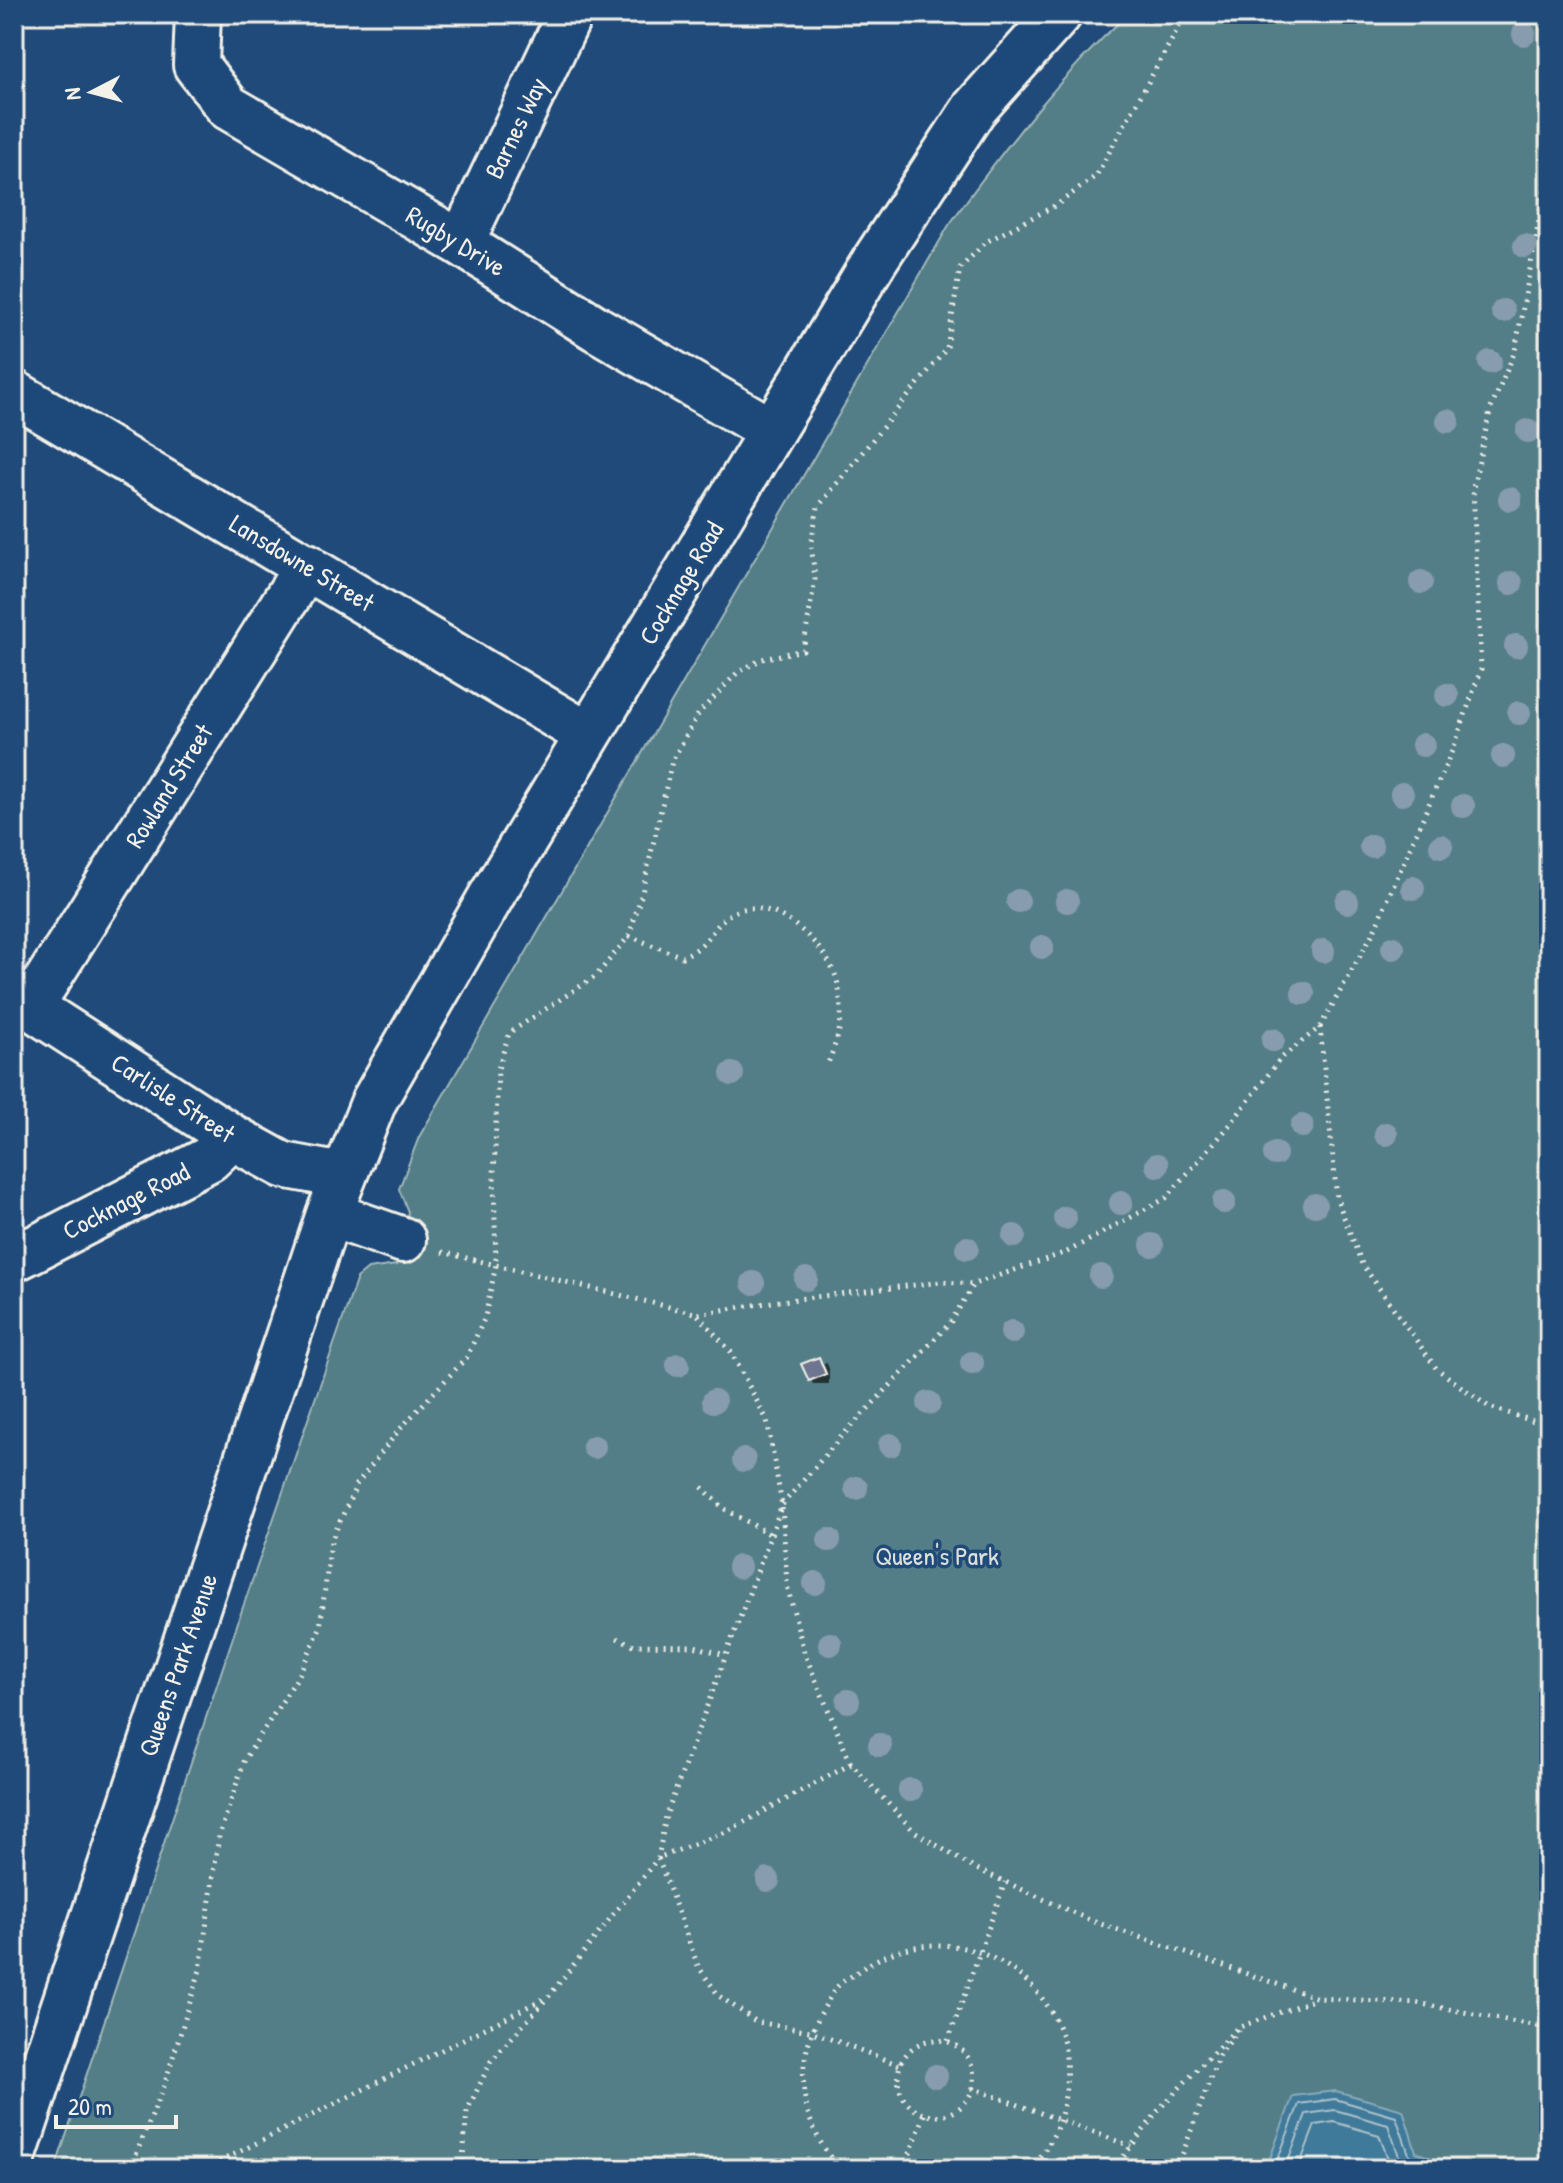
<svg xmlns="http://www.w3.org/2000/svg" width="1563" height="2183" viewBox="0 0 1563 2183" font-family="'Patrick Hand',sans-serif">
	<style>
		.green { fill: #527e87; stroke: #a3b8b8; stroke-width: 2 }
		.water { fill: #417a9b; stroke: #89aaba; stroke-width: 2 }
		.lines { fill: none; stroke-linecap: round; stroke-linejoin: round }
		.shore { stroke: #acc1c9; stroke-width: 2 }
		.building { fill: #6d7490; stroke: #f4f1e8; stroke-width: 2; filter: url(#shadow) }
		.minor-casing { stroke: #f4f1e8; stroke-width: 50 }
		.path { stroke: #f4f1e8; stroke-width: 5; stroke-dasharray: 2 6; stroke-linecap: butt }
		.minor { stroke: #1f4a7a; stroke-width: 44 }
		.tree { fill: #879cae }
		.labels { text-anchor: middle; stroke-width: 7; stroke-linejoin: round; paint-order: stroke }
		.street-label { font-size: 26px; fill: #f4f1e8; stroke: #1f4a7a }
		.park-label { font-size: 26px; fill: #dce0d9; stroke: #1f4a7a }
	</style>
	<defs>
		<filter id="shadow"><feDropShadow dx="7" dy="7" stdDeviation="0" flood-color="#0009"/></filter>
	</defs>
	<rect width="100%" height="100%" fill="#1f4a7a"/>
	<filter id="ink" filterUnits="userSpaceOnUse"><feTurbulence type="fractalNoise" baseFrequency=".0125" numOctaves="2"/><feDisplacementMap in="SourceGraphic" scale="16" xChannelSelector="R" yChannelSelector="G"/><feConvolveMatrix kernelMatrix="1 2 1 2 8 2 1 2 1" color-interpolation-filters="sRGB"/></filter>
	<g filter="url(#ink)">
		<path class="green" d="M1128,14H1549V2169H55L243,1607L357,1278L368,1269L396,1265L408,1212L399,1189L419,1137L949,225C1003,150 1059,77 1128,14Z"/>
		<path class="water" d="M1336,2091L1403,2110L1416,2152L1459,2169H1266L1293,2096Z"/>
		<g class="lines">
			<path class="shore" d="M1274,2169L1299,2104L1335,2099L1396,2117L1410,2157L1437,2169
				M1285,2169L1306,2114L1335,2110L1388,2125L1400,2159L1410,2169
				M1298,2169L1315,2125L1334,2122L1379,2135L1392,2169"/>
		</g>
		<path class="building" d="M819,1357L826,1374L809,1381L801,1364Z"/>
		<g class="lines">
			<defs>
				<path id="minor" d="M198,14L196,65L228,107L461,243L597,329L772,431
					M461,243L570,14
					M14,393L588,735
					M14,996L232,1137L283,1165L342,1176
					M31,1006L307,566
					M329,1214L403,1240
					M14,1259L209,1159L232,1137
					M14,2155L329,1214L374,1101L492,895L875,260L974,109L1059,14"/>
			</defs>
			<use href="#minor" class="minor-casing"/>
			<path class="path" d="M629,936L682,957C687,954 693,952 698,948C714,934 720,914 743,909C779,901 825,945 836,977C839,986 840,998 841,1007C843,1028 834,1047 827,1066
				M1320,1027L1337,1199L1362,1264L1436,1368L1489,1407L1549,1426
				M442,1252L698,1314L772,1302L941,1282L974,1284L1067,1252L1166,1198L1230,1125L1280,1059L1320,1027L1373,933L1455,744L1481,669L1473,488L1490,411L1515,351L1549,166
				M698,1315L731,1352L767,1420L782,1505L787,1585L804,1652L851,1764
				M702,1487L723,1508L771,1535
				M617,1638L634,1645L694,1646L725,1655
				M1538,2026L1549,2031
				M898 2078a38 38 0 1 1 76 0a38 38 0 1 1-76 0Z
				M948,2041L1005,1882
				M899,2065L810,2031L757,2022L719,1996L698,1966L658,1858L726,1832L851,1764L914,1831L970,1866L1092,1921L1318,1998L1417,2003L1537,2026L1549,2025
				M972,2088L1131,2146
				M130,2169L164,2086L200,1970L219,1836L245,1759L299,1675L320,1628L331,1541L357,1484L399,1430L467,1357L485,1317L496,1265L494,1176L498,1069L509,1033L596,976L629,936L642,893L672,761L699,713L738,672L762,659L803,650L815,579L811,543L818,507L947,348L960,268L986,242L1058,204L1096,176L1186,14
				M205,2169L545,1998
				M462,2169L467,2111L491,2061L549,1996L658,1858L666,1816L782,1505L841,1437L950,1323L974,1284
				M841,2169C797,2123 792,2061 824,2008C828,2001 832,1992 837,1987C842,1981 851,1977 857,1972C909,1934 975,1936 1024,1979C1046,1998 1064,2028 1066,2058C1069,2099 1060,2139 1029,2169
				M904,2169L925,2114
				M1114,2169L1161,2107L1237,2028L1316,1999
				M1177,2169L1219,2055L1240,2029"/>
			<use href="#minor" class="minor"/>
		</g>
		<g class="tree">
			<circle cx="1524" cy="34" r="12"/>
			<circle cx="1525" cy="246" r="12"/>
			<circle cx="1503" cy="311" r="12"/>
			<circle cx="1490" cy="362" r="12"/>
			<circle cx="1448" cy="421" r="12"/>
			<circle cx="1528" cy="431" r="12"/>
			<circle cx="1510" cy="499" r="12"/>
			<circle cx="1421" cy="582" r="12"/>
			<circle cx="1511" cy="583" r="12"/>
			<circle cx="1516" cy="646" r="12"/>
			<circle cx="1447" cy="695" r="12"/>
			<circle cx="1519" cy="713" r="12"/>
			<circle cx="1423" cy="745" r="12"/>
			<circle cx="1503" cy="756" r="12"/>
			<circle cx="1402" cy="794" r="12"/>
			<circle cx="1463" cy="806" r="12"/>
			<circle cx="1371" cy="846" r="12"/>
			<circle cx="1441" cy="846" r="12"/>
			<circle cx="1413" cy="888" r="12"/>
			<circle cx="1018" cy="901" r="12"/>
			<circle cx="1067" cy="901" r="12"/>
			<circle cx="1347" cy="902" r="12"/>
			<circle cx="1042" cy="947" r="12"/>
			<circle cx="1393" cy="948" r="12"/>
			<circle cx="1323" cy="951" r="12"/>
			<circle cx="1303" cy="993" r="12"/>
			<circle cx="1273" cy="1040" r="12"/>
			<circle cx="732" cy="1074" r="12"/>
			<circle cx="1302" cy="1126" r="12"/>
			<circle cx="1386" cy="1134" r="12"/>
			<circle cx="1275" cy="1154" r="12"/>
			<circle cx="1157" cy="1165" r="12"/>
			<circle cx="1224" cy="1202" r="12"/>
			<circle cx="1121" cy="1203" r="12"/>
			<circle cx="1315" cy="1205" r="12"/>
			<circle cx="1065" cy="1218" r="12"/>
			<circle cx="1014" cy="1236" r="12"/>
			<circle cx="1152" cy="1245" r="12"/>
			<circle cx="967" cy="1248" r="12"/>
			<circle cx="1101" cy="1276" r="12"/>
			<circle cx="806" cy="1279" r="12"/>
			<circle cx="753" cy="1283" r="12"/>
			<circle cx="1012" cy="1332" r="12"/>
			<circle cx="972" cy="1363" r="12"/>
			<circle cx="678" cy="1365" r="12"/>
			<circle cx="714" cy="1401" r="12"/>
			<circle cx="929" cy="1403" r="12"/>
			<circle cx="890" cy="1445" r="12"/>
			<circle cx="594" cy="1447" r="12"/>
			<circle cx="744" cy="1460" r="12"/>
			<circle cx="856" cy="1488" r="12"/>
			<circle cx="829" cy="1540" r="12"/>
			<circle cx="739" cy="1567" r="12"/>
			<circle cx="815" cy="1583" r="12"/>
			<circle cx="830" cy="1644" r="12"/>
			<circle cx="848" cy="1701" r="12"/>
			<circle cx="880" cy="1745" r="12"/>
			<circle cx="910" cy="1790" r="12"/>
			<circle cx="768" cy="1880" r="12"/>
			<circle cx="936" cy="2076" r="12"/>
		</g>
	</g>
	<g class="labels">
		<g class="street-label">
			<text transform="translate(516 128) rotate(-64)" y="9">Barnes Way</text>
			<text transform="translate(456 241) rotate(31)" y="9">Rugby Drive</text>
			<text transform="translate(302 563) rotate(31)" y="9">Lansdowne Street</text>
			<text transform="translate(681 583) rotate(-59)" y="9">Cocknage Road</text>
			<text transform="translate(169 786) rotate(-58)" y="9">Rowland Street</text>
			<text transform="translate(173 1098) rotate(33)" y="9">Carlisle Street</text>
			<text transform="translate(126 1201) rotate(-27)" y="9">Cocknage Road</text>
			<text transform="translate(178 1665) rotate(-71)" y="9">Queens Park Avenue</text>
		</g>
		<g class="park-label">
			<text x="937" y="1565">Queen's Park</text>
		</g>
	</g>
	<rect width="1563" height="2183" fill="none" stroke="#1f4a7a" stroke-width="48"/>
	<rect x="24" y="24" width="1515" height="2135" fill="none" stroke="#f4f1e8" stroke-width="3" filter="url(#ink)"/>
	<g transform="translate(92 92) rotate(264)" stroke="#1f4a7a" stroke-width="6" paint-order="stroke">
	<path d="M0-6L14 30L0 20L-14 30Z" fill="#f4f1e8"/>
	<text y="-12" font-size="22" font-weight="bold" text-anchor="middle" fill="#f4f1e8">N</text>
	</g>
	<path d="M56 2115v12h120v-12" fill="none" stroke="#f4f1e8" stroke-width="4"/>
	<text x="68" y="2115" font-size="24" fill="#f4f1e8" stroke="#1f4a7a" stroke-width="6" paint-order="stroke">20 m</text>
</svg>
